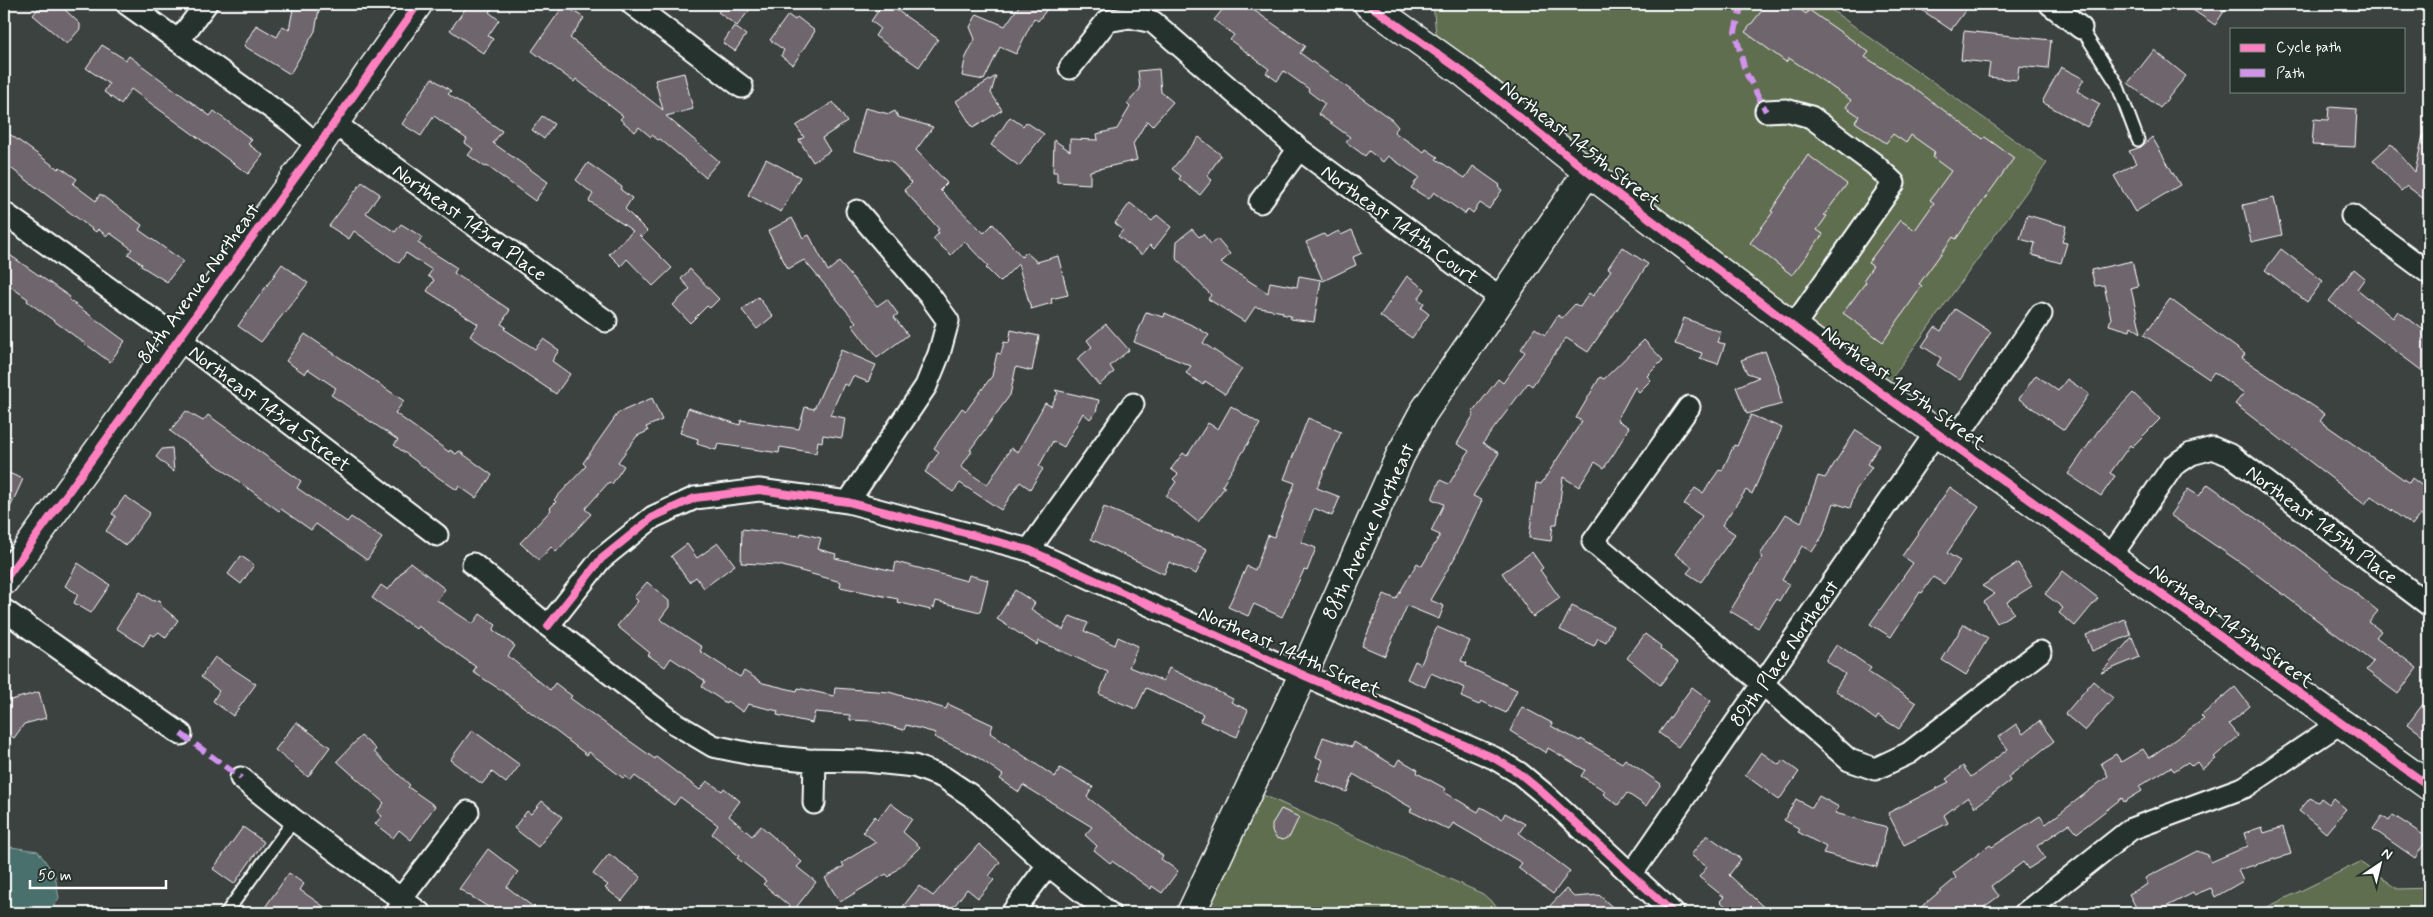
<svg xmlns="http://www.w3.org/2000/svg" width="2433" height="917" viewBox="0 0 2433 917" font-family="Mynerve,sans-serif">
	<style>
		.green { fill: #5f6e50; stroke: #afb6a8 }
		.water { fill: #4a6f6d; stroke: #92a9a7 }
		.building { fill: #6e656d; stroke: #fff }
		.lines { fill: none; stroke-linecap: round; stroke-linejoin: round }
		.lane-casing { stroke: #fff; stroke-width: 15 }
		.street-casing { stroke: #fff; stroke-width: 25 }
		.secondary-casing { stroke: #fff; stroke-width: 31 }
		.lane { stroke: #26332d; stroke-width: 11 }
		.street { stroke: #26332d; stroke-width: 21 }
		.secondary { stroke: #26332d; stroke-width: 28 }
		.quiet { stroke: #d193ec; stroke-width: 6; stroke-dasharray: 12 6; stroke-linecap: butt }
		.cycleway-casing { stroke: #26332d; stroke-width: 11 }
		.cycleway { stroke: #ff80c0; stroke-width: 8 }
		.labels { text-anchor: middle; stroke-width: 4; stroke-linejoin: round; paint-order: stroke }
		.street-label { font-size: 20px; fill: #fff; stroke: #26332d }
	</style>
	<rect width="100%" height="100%" fill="#3c4240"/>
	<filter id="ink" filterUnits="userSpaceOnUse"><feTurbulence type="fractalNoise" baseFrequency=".02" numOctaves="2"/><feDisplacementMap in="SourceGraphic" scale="10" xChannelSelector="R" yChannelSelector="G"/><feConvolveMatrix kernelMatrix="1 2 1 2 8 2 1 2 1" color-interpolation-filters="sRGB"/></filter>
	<g filter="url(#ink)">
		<path class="green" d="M1433,4H1823L2047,163L1881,393L1438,54Z
			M1250,789L1483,894L1504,913H1191Z
			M2360,862L2398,889L2429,888V913H2255Z"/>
		<path class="water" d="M4,846L38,851L55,875L59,898L49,913H4Z"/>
		<path class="building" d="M42,4H59L80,24V29L67,44L33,15Z
			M294,4H320L315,31L290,74L244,46L256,25L277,37L283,26L289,30Z
			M469,4H495L489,12L499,20L488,36L493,39L484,54L450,30Z
			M725,4H754L737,26L718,12Z
			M883,4H888L938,39L919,67L875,36L880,28L871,21Z
			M1016,4H1051L1038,21L1034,18L1016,54L1000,47L984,80L962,76L965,59L975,39L970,27L977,14L1005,26L1019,6Z
			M1227,4H1245L1305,46L1300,53L1392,120L1398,127L1394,132L1424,152L1426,149L1438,157L1436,159L1465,178L1473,166L1500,185L1498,187L1502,190L1489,209L1480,203L1473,213L1468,209L1465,214L1434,192L1429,199L1411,188L1419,177L1388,156L1383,162L1369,151L1365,156L1346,142L1350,137L1318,114L1325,104L1308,91L1309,89L1284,71L1277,81L1266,73L1269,69L1230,40L1234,35L1214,20Z
			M1767,4H1793L1806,14L1809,10L1869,52L1865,57L1912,87L1983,139L1985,137L2014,158L1956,239L1953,237L1919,284L1922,286L1883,342L1843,313L1866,282L1864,279L1873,266L1868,263L1900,220L1915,230L1934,203L1930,200L1951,171L1932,157L1935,152L1911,135L1906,143L1893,134L1886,143L1855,122L1859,116L1846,107L1851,100L1789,58L1786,62L1745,32Z
			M1913,4H1970L1951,30Z
			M2184,4H2229L2215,25Z
			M564,5L584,18L570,38L663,110L655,80L684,73L693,109L666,116L719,161L705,177L660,139L658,140L652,135L651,137L639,127L635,132L620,119L623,116L576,79L574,82L532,51Z
			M788,15L795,20L797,17L815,31L793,65L781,56L784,50L770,40Z
			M734,26L746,35L735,51L723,43Z
			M1964,31L2051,40L2048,69L2019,66L2017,80L1988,77L1990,63L1961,60Z
			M102,45L126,60L129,56L210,116L214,111L252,140L248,144L263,155L248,174L131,89L121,104L104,92L109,84L86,68Z
			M2154,50L2186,76L2160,108L2128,83Z
			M2061,67L2084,79L2077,91L2100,104L2087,127L2042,102Z
			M1159,69L1161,92L1173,102L1152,126L1147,121L1133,144L1137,160L1090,171V184L1057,182V172H1053L1054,140L1070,151V139L1098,140L1097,134L1117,129L1130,107L1127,104L1140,89L1138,71Z
			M996,76L991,93L1002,110L973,128L956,101Z
			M432,78L451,91L448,94L502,131L493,143L548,182L535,201L487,166L485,167L468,155L473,149L465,143L467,139L434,116L421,136L402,124Z
			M833,102L847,122L822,138L830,151L813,162L799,140L804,137L796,126Z
			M2329,107L2357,109L2355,147L2312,145L2314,119L2328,120Z
			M865,108L889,114L895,111L898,117L933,127L916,150L947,183L940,190L984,233L993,224L1022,257L1026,252L1037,262L1058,256L1068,295L1051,299L1052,303L1031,309L1018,264L1000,282L986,268L988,266L964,241L951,255L933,239L939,233L937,230L939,229L904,190L912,183L891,161L854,151Z
			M542,116L554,124L544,139L532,130Z
			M1010,117L1023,126L1026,122L1044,134L1019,166L991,145Z
			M4,130L58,169L60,167L77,179L73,184L96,201L100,194L104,197L142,225L139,230L183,261L167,282L141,266L142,264L128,254L132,249L110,233L107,236L98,229L96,232L4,163Z
			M2423,135H2429V203L2407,186L2401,191L2373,160L2391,144L2415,172Z
			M1199,137L1221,155L1207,176L1212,180L1200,195L1179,179L1181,176L1172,169Z
			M2152,137L2180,185L2135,212L2114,176L2136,163L2129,151L2141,147Z
			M1808,155L1847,184L1824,215L1827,216L1817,230L1823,234L1792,275L1750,243L1773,212L1771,211Z
			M766,159L800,177L781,212L748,195Z
			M588,163L622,187L621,190L632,198L625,209L647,231L642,237L639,235L672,268L653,286L627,259L621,266L609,254L633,231L589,201L593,194L576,180Z
			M362,182L380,194L366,213L395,232L401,224L422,237L418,243L457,268L454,273L510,310L501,324L506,327L504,329L535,349L543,339L559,350L552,361L570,374L556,394L470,336L478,324L427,291L434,280L428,276L432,270L406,253L399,263L354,231L349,239L329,226Z
			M2274,198L2282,235L2251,242L2243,205Z
			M1130,203L1152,221L1157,215L1171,227L1154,249L1150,245L1142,255L1118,236L1123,230L1115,223Z
			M2027,215L2066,226L2062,242L2067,243L2061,263L2032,255L2035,243L2020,239Z
			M792,218L803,238L809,235L828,271L839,262L877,306L887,299L898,314L894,317L908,335L877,358L852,325L856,322L804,260L788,269L768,231Z
			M1192,229L1199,237L1203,234L1211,244L1217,239L1230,254L1221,263L1268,293L1270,282L1297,287L1299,276L1321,280L1314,322L1290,319L1291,316L1282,314L1283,312L1255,307L1245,322L1208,299L1211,295L1176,258L1177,241Z
			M1352,230L1362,253L1353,257L1356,265L1323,281L1306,242L1324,234L1326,237L1339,231L1341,235Z
			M1622,247L1648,264L1588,352L1566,338L1532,386L1528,383L1483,443L1499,453L1473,496L1482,500L1455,557L1430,600L1444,606L1439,619L1407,606L1385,656L1362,646L1384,594L1396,599L1417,563L1422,566L1440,535L1431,531L1444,504L1432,499L1440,480L1449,484L1469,451L1457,444L1474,414L1472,413L1498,379L1503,383L1525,352L1521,349L1535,328L1545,335L1558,315L1562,318L1575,304L1580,307L1589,293L1593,296L1611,270L1608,268Z
			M2281,249L2323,281L2307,302L2265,270Z
			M4,251L70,297L68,299L125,341L110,362L27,301L28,299L4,282Z
			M2132,261L2138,286L2131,288L2141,333L2131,326L2130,331L2109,325L2111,318L2104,285L2095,286L2091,270Z
			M282,264L308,283L261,342L238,326Z
			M690,269L719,299L710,308L707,306L690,323L673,305L690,289L681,279Z
			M2354,269L2365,278L2357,289L2393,318L2398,311L2429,334V376L2329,301Z
			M1407,276L1425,289L1418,299L1424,303L1421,308L1429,314L1412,338L1380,316Z
			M758,297L773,316L757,329L742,310Z
			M2170,299L2245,354L2242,358L2325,414L2320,421L2409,483L2412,478L2429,491V522L2420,515L2412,525L2371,496L2365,504L2235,404L2244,393L2214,372L2209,379L2144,335Z
			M1955,309L1991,332L1960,380L1937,365L1941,358L1922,346L1935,327L1941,331Z
			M1146,312L1164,317L1165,313L1196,327L1209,335L1203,343L1242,369L1225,394L1205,381L1203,385L1186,373L1191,366L1134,342Z
			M1684,318L1721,332L1717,342L1725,344L1718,364L1700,358L1702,353L1675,344Z
			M1106,324L1129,350L1110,366L1114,372L1099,385L1077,359L1092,347L1087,340Z
			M1011,330L1039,336L1032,371L1016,367L1010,395L970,450L972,451L961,467L987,485L1011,448L1018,452L1045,403L1051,406L1058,393L1055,390L1099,400L1096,412L1090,419L1083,413L1064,447L1053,441L1039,466L1043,469L1030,489L1020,482L1001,510L960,483L953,492L925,472L939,452L934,448L962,408L966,411L992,376L997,353L1001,354L1004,342L1009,343Z
			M305,334L404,401L395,413L449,452L450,450L456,454L459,451L492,475L476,498L459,486L457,490L439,478L394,445L398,440L331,395L336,388L308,369L305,374L286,361Z
			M1644,340L1663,360L1647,376L1651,380L1639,392L1635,387L1617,420L1629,427L1615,452L1604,468L1595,462L1579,487L1563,477L1557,524H1553L1551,541L1529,538L1536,483L1541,484L1582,421L1576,418L1600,377L1604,379Z
			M841,350L876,365L868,382L853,376L848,386L844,384L830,415L845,418L842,438L823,435L822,442L818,441L816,453L780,447L779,453L718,444L716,450L697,444L698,439L680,433L688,408L740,425L741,420L799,429L805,407L814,409Z
			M1765,351L1779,387L1778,388L1782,404L1747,414L1736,387L1759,377L1747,373L1741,360Z
			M2036,375L2058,391L2067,379L2089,394L2064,430L2019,399Z
			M2133,393L2160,419L2132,447L2130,445L2110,473L2115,476L2101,496L2068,474L2100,428Z
			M652,398L662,420L646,427L648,431L637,436L618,462L624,466L612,484L609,482L585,509L591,514L556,552L551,547L539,560L520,543L551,510L550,508L556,502L554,500L586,466L583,463L618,413Z
			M1231,406L1260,424L1222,486L1225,487L1198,522L1166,496L1176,482L1173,479L1178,474L1171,469L1183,453L1187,456L1208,423L1218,429Z
			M186,411L203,421L208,415L301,481L297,488L347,522L351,517L382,538L367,560L316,524L311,530L281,509L279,511L170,431Z
			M1751,415L1782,428L1752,494L1746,490L1722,525L1735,534L1701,582L1687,573L1692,567L1675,554L1702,516L1684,504L1695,488L1703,493L1719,470L1722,471L1734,445L1737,446Z
			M1308,418L1341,432L1317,488L1340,497L1332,516L1314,508L1301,542L1316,548L1307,571L1304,570L1282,617L1254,604L1248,616L1228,607L1247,566L1255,570L1268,535L1274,537L1295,483L1284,479Z
			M1856,430L1880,445L1867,464L1872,467L1856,490L1850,508L1834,503L1823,535L1812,552L1802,546L1782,580L1789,584L1779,601L1776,599L1758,628L1730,611L1763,557L1760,555L1786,514L1801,523L1818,476L1825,478Z
			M172,448L174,472L156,457L162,449Z
			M4,471L23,479L4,521Z
			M2208,484L2311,558L2378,611L2369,622L2381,631L2376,637L2417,668L2398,694L2366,670L2373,662L2244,565L2170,515L2188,489L2199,496Z
			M1950,487L1979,507L1947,553L1960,561L1944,584L1933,577L1922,593L1920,592L1891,637L1870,624L1913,563L1902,556Z
			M125,496L150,513L126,546L106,531L116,516L112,514Z
			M1104,507L1207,549L1196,574L1169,562L1164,574L1091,539Z
			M742,529L800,536L801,533L821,538L818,549L836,554L835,558L894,571L896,562L967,581L969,575L988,580L980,612L936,601L934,608L932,607L931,610L897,602L898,599L840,587L841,582L779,565L741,563Z
			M718,543L735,565L704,588L696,577L689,582L671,556L687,544L697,558Z
			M1532,552L1543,568L1540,570L1560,598L1533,617L1502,573Z
			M241,556L254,565L241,584L228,574Z
			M410,562L445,589L437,600L473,624L480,614L496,625L493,630L515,646L508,656L550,690L555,683L572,696L570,698L617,732L655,759L656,757L700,790L707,781L722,791L724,788L740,801L729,816L752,836L761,826L802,862L797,867L816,882L794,910L763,884L766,881L737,858L739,856L712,834L718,825L680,797L674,805L635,776L631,781L625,776L623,778L589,752L587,755L504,692L473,672L476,667L418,626L416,629L372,598L381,585L388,590Z
			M78,563L110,585L91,613L74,603L78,594L65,586Z
			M2018,563L2032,586L2007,602L2014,613L1997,623L1984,602L1995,594L1982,586Z
			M2063,571L2098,598L2075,626L2059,613L2063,608L2045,594Z
			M647,582L669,601V607L660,619L702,647L700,651L740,677L744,671L763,683L797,691L798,688L834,696L835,688L889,692L946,709L948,704L993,725L990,733L1055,777L1060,768L1093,787L1087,797L1163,856L1161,859L1178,871L1162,893L1152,886L1151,889L1112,861L1110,863L1094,850L1097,846L1085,835L1092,827L1023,785L1019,792L1000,779L1003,775L976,756L934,737L936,733L906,725L904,730L871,721L850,720V715L815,712L812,723L777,715L778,711L748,704L743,712L727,701L726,703L702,687L705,681L671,658L665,667L648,655L650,653L617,626L638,601L634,597Z
			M1015,590L1035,603L1031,609L1063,630L1070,616L1088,623L1084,631L1115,645L1118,637L1138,646L1129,667L1163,681L1169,668L1233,699L1231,702L1248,710L1237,737L1200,721L1203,714L1146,688L1136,709L1099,694L1108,672L1039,641L1037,645L997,619Z
			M140,592L153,601L160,600L161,606L178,620L166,638L159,632L154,636L151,634L143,646L116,628Z
			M1572,606L1613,626L1606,642L1598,638L1594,646L1560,630Z
			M2125,619L2131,635L2092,651L2086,635Z
			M1964,624L1988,638L1966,675L1942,660Z
			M1437,627L1470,641L1461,661L1467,663L1466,666L1517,690L1506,713L1481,701L1479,705L1461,697L1465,688L1431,673L1425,687L1407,679L1415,661L1421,664Z
			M1645,634L1661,646L1660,649L1678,662L1660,685L1627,658Z
			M2132,637L2140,657L2101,673Z
			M1837,644L1871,668L1868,672L1916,703L1899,729L1878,716L1876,720L1835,690L1845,674L1826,661Z
			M215,657L256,684L233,716L213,701L219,691L201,677Z
			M2093,681L2113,698L2085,731L2065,714Z
			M1692,687L1711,701L1678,747L1659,733Z
			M2235,687L2250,706L2229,724L2239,736L2214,757L2216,759L2202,769L2197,762L2192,766L2188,762L2174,771L2171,767L2139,786L2142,791L2124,802L2122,798L2077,833L2069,824L2037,846L2045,858L2028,869L2023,862L1991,886L1999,896L1976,913H1914L1956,878L1953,873L1990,845L1992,847L2040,816L2046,824L2108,776L2101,763L2116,754L2121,762L2143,749L2149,758L2204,719L2201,716Z
			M39,692L46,718L24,724L14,738L4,731V706L7,701Z
			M2429,696V740L2408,724Z
			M1522,707L1552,723L1551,726L1580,741L1581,739L1622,763L1625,759L1661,784L1646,806L1627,793L1618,805L1603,794L1605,791L1581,776L1585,770L1548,748L1546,753L1510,731Z
			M2039,721L2054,741L2008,777L2010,781L1975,807L1968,797L1944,815L1948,823L1904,845L1888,813L1949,782L1946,779L1963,766L1971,777L2008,749L1998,737L2016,724L2023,734Z
			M296,722L330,747L308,777L275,750Z
			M472,730L520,765L506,783L492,772L482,784L450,760Z
			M361,736L376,749L374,752L410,785L408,787L435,806L411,840L399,830L393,838L375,824L382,816L377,812L384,803L337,761Z
			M1323,737L1352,747L1354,742L1395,766L1399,759L1418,770L1417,773L1446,789L1444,792L1478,812L1481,807L1502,819L1505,813L1525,824L1519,833L1570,871L1553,894L1518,868L1522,863L1453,823L1449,830L1410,811L1412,808L1353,774L1347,792L1316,781L1323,760L1316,757Z
			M1761,752L1779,765L1783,760L1799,772L1779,800L1745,775Z
			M1819,796L1839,807L1835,813L1887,827L1877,867L1823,853L1826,847L1798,832L1800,829L1784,820L1796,799L1812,808Z
			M2310,798L2318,802L2321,798L2329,804L2333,798L2346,809L2326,833L2299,811Z
			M542,801L562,817L538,847L514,828L527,811L531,814Z
			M890,803L912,819L903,832L920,847L889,877L886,874L840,902L825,878L844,866L842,863L876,842L863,832L875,816L878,819Z
			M1281,809L1299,817L1290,836L1283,840L1276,838L1272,831V824Z
			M2393,815L2428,838L2415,858L2373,829L2382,816L2389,821Z
			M243,827L264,842L234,884L213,869Z
			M2262,827L2264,833L2283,827L2291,854L2238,870L2243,881L2215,897L2211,888L2194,895L2193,893L2154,913H2139L2129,894L2148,884L2145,878L2197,851L2208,855L2211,862L2248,846L2244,833Z
			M1707,835L1741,859L1729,875L1770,913H1733L1720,901L1724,897L1699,877L1707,867L1691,855Z
			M979,844L1000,862L989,876L994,880L978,898L967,889L949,913H898L919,886L933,896Z
			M488,849L518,872L507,887L541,913H498L459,889Z
			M609,854L641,877L622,901L605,888L608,885L593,874Z
			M289,873L304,884L300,890L333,913H261Z
			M1566,889L1574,897L1599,895L1619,913H1543Z"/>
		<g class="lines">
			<defs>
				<path id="lane" d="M2081,28L2117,84L2138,140
					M226,913L294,820
					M390,913L401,899"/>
				<path id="street" d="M127,4L291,122L318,146
					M632,4L742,87
					M2050,4L2081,28
					M179,40L206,4
					M1070,68L1107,21L1130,17L1153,22L1299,149L1502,299
					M1766,111L1786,110L1811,117L1874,164L1894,183L1793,327
					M334,123L606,321
					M1260,202L1299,149
					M4,213L178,338L437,535
					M2352,216L2429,273
					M1689,407L1593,542L1763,684L1849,760L1875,769L1909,753L2040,652
					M1953,443L2041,314
					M848,502L926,386L939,354L948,321L930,296L857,211
					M1029,550L1133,404
					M2111,556L2173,466L2191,454L2213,448L2232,456L2429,605
					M473,564L548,626L676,724L713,746L756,755L808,760L866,761L914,766L943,777L970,795L1048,865L1109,913
					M4,610L181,734
					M548,626L601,559L653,517L695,498L759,490L848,502L1029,550L1303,675L1494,758L1519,773L1542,792L1673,913
					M241,778L294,820L420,913
					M814,803L815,760
					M1631,875L1937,431
					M401,899L468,812
					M1012,913L1048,865
					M2025,913L2131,829L2245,787L2340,723"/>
				<path id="secondary" d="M1368,4L1463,72L1588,172L1881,393L2429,786
					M4,581L318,146L418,4
					M1191,913L1303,675L1400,456L1423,413L1588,172"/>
			</defs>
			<use href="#lane" class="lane-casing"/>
			<use href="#street" class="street-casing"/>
			<use href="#secondary" class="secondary-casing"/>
			<use href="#lane" class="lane"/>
			<use href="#street" class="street"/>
			<use href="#secondary" class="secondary"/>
			<path class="quiet" d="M1742,4L1735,31L1745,71L1766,111
				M181,734L241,778"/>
			<defs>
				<path id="cycleway" d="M1368,4L1463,72L1588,172L1881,393L2429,786
					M4,581L318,146L418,4
					M548,626L601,559L653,517L695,498L759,490L848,502L1029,550L1303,675L1494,758L1519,773L1542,792L1673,913"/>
			</defs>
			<use href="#cycleway" class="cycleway-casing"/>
			<use href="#cycleway" class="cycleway"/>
		</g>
	</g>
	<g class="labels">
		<g class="street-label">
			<text transform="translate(1581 144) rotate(38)" y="7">Northeast 145th Street</text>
			<text transform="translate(470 222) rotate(36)" y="7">Northeast 143rd Place</text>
			<text transform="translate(1400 224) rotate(36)" y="7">Northeast 144th Court</text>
			<text transform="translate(198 283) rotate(-54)" y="7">84th Avenue Northeast</text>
			<text transform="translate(1904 387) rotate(36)" y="7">Northeast 145th Street</text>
			<text transform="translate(270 408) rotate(37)" y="7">Northeast 143rd Street</text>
			<text transform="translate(2322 524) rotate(37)" y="7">Northeast 145th Place</text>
			<text transform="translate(1368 531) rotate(-65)" y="7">88th Avenue Northeast</text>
			<text transform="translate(2232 625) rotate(36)" y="7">Northeast 145th Street</text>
			<text transform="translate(1290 651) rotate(24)" y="7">Northeast 144th Street</text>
			<text transform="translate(1784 653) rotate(-55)" y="7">89th Place Northeast</text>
		</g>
	</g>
	<rect width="2433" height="917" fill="none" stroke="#26332d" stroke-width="20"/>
	<rect x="10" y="10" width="2413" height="897" fill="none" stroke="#fff" stroke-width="2" filter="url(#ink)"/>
	<rect x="2230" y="28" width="175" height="65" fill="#26332d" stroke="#7d8581"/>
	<rect x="2240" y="44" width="25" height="8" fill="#ff80c0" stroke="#7d8581"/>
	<text x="2276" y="52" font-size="15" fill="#ffffff">Cycle path</text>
	<rect x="2240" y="69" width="25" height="8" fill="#d193ec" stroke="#7d8581"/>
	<text x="2276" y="78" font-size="15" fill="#ffffff">Path</text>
	<g transform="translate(2380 864) rotate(35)" stroke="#26332d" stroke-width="4" paint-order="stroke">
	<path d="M0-4L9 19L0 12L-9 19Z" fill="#ffffff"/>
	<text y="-8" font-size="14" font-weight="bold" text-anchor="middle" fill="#ffffff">N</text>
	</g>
	<path d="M30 880v8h136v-8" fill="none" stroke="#ffffff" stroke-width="2.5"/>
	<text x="38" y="880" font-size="15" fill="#ffffff" stroke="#26332d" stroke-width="4" paint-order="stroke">50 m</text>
</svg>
